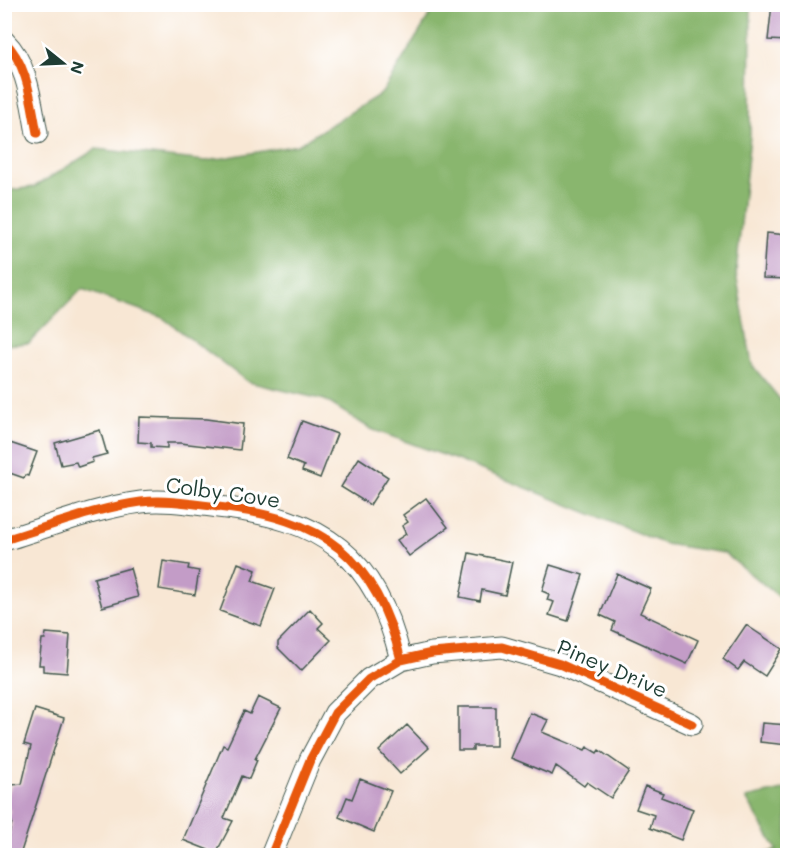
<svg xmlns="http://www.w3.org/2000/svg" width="792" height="860" viewBox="0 0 792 860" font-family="Mali,sans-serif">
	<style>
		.forest { fill: #89b66e; stroke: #547a51; stroke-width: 1.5 }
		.building { fill: #c39cc7 }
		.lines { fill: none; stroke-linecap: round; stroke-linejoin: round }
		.minor-casing { stroke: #40564c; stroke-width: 23 }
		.minor { stroke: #fff; stroke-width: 21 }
		.cycleway-casing { stroke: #fff; stroke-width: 13 }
		.cycleway { stroke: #e8590c; stroke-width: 9 }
		.labels { text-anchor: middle; stroke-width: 6; stroke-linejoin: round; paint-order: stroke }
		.street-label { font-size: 21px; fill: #1f3d34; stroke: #fff }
	</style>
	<rect width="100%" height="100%" fill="#fff"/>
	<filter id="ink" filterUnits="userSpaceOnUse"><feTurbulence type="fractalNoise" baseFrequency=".0167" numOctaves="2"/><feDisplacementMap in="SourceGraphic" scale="12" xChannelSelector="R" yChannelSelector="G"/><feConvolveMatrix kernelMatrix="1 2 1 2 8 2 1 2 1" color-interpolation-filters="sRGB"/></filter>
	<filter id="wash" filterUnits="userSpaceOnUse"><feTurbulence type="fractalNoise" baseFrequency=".008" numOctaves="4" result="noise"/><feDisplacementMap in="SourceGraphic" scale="24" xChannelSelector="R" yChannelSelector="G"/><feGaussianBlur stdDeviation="1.35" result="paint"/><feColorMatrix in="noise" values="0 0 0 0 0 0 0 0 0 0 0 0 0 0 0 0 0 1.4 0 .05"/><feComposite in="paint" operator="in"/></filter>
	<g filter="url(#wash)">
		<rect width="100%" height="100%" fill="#f8e7d4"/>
		<path class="forest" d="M436,5H751L750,136L736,273L752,365L787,408V603L724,553L665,544L457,460L371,429L325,400L248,382L163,318L82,289L29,343L5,345V191L34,187L96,149L206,161L298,145L382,93Z
			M787,789V855H760L777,850L746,798Z"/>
		<g id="blocks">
			<path class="building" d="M772,4H788V41L768,40Z
				M766,233L788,235V279L763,278Z
				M139,417L206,419L243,424L240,450L180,443H167V448L151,447V443L138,442Z
				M302,421L337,434L320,478L302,471L304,466L287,459Z
				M100,430L107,454L92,458L93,462L78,467L76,462L61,465L55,443Z
				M4,441L37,452L28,476L25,475L24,478L4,471Z
				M359,458L388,477L370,505L341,487Z
				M426,498L448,527L409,556L397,540L406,534L402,526L408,522L403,515Z
				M469,553L512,562L505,595L482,590L480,601L460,597Z
				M163,561L189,565L188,569L199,571L195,595L159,589Z
				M238,563L256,570L252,581L275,589L261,626L220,611Z
				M550,565L583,575L568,621L549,615L554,602L547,600L549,594L542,591Z
				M130,568L138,597L102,607L94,578Z
				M617,574L651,589L640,613L698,640L687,664L612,630L615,622L600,615Z
				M310,609L323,623L318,628L331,640L301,671L278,648V642Z
				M746,625L782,649L765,676L744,662L738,670L723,659Z
				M46,633L70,635L67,673L43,671V665H39L42,639H45Z
				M258,697L281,708L255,759L257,760L249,779L242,776L224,818L233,821L216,853L183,840L223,745L227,747L244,711L250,714Z
				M458,707H496V746H473V750H458Z
				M35,709L64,718L20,855H4L12,822L6,821L10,810L4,807L11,785L22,784L31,746L24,744Z
				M530,713L548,720L542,732L585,750L587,747L597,753L599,750L629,771L611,798L587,782L584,786L556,766L552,775L511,758Z
				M762,723L788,725V745L760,742Z
				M407,725L429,748L400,774L379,751Z
				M360,779L391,791L374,832L339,817L347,797L352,799Z
				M645,786L663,793L661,797L693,809L681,840L650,828L654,815L636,809Z"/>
		</g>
	</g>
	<g filter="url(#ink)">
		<use href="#blocks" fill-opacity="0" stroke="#40564c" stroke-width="1.5"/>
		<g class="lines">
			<defs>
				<path id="minor" d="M4,41C28,64 31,102 37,133
					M4,540C49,527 95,508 141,502C167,499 193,504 218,507C323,518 376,556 401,660
					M271,856L310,760L335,713L369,679L401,660L432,653L502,647L560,664L692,724"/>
			</defs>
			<use href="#minor" class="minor-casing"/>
			<use href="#minor" class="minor"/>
			<defs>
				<path id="cycleway" d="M4,41C28,64 31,102 37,133
					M4,540C49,527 95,508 141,502C167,499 193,504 218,507C323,518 376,556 401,660
					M271,856L310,760L335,713L369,679L401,660L432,653L502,647L560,664L692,724"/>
			</defs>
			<use href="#cycleway" class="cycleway-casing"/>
			<use href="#cycleway" class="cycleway"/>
		</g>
	</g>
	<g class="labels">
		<g class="street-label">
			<text transform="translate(223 493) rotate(8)" y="7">Colby Cove</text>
			<text transform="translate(612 669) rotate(23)" y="7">Piney Drive</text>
		</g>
	</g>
	<rect width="792" height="860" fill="none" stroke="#fff" stroke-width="24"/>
	<g transform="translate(63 63) rotate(108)" stroke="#ffffff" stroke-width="4.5" paint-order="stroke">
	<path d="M0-4.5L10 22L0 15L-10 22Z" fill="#1f3d34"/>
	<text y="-9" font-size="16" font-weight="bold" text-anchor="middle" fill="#1f3d34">N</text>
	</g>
</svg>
